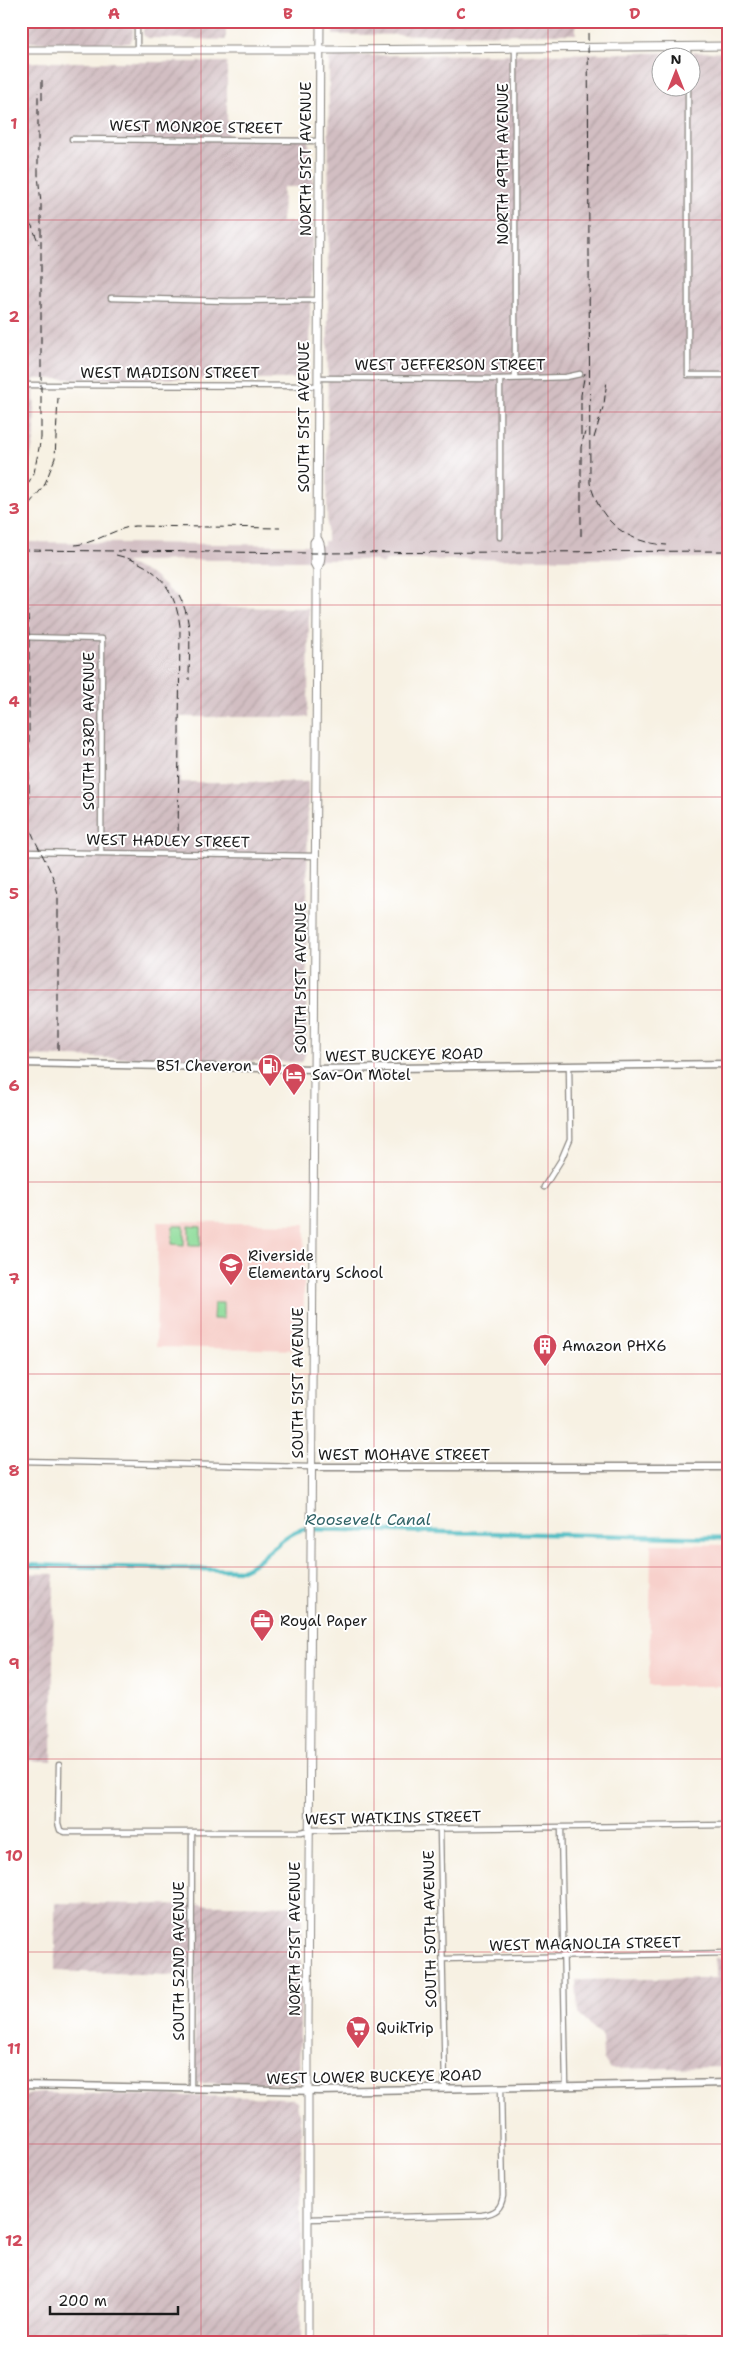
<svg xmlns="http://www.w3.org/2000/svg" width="749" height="2364" viewBox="0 0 749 2364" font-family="'Shantell Sans',sans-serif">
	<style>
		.built { fill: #f7d0cb }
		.industrial { fill: url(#industrial-furrows); fill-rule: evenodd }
		.railway { fill: #d2bec2 }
		.green { fill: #8ddb99; stroke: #547c5a }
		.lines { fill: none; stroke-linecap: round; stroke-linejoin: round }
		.canal { stroke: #4dbcc2; stroke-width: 4.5 }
		.street-casing { stroke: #8a8680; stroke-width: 7 }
		.secondary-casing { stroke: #8a8680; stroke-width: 9 }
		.primary-casing { stroke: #8a8680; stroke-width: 9 }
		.street { stroke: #fff; stroke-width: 4.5 }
		.secondary { stroke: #fff; stroke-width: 6 }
		.primary { stroke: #fff; stroke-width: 7 }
		.rail { stroke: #1c1c1c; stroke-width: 1; stroke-dasharray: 8 4; stroke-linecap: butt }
		.grid { fill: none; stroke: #d1495b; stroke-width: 1; stroke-opacity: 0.55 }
		.labels { text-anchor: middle; stroke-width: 4; stroke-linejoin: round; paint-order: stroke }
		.street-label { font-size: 15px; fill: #1c1c1c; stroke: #fff }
		.poi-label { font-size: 15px; fill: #1c1c1c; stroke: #fff; text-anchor: start }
		.water-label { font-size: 16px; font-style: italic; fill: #326467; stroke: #fff }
		.neatline { fill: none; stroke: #d1495b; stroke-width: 2 }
		.grid-label { font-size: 16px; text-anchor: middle; font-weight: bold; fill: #d1495b }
	</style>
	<defs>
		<pattern id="industrial-furrows" width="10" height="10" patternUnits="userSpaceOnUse" patternTransform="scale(1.25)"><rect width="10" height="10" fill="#d2bec2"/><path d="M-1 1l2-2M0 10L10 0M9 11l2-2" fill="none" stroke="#b4a3a6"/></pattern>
	</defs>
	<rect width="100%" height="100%" fill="#fff"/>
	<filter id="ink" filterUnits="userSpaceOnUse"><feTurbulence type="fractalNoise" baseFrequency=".02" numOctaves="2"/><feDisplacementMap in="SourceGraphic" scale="10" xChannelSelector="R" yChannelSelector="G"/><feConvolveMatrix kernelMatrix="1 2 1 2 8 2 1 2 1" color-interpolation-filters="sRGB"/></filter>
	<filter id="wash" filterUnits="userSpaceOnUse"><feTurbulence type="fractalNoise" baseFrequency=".0096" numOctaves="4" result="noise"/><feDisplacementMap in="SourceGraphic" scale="20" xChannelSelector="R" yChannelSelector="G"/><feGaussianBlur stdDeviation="1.12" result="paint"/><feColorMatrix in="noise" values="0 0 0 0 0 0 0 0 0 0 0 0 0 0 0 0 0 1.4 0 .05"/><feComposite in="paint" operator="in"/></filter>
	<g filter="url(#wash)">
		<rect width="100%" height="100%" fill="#f7f1e3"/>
		<path class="built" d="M158,1222L305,1224L303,1350L156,1347Z
			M651,1544L728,1545V1686H649Z"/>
		<path class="industrial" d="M21,21H133V37L129,43L21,42Z
			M143,21H226V40L148,38L143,35Z
			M333,21H576V34L333,35Z
			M728,52V541H327L329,59L335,56ZM662,58H692V88H662Z
			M21,62H227V135H308L314,187H283L282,222L313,223L308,379H34L35,436L28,468L21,480Z
			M21,561L125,562L152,575L177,597L181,607L309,608L308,717H180V782H308L306,1052L302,1062L21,1056Z
			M21,1573L54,1574L52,1761L21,1760Z
			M55,1903L302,1906L299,2084L194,2083L195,1976L55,1971Z
			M715,1958L728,1960V2067L610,2069L603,2058L602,2036L578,2014L576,1980L717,1978Z
			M42,2093L292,2098L297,2101L301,2128V2343H21V2095Z"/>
		<path class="railway" d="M324,541H728V558L386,560L383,564L373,560H179L125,562L21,561V542L310,545H324Z"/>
		<path class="green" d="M173,1226H184V1245L172,1244Z
			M189,1226L201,1227V1245H189Z
			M214,1303H223V1319H213Z"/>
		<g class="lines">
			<path class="canal" d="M21,1565L242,1570C265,1561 279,1536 303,1529L728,1538"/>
		</g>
	</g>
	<g filter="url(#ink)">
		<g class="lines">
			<defs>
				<path id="street" d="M688,46V58
					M515,48V377
					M137,50V21
					M688,88V375H728
					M72,139L320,141
					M111,298L230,301L319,300
					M318,378L500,379L566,377L580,374
					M21,385L319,386
					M500,537V379
					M21,637L102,639L101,853
					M21,852L315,856
					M544,1187L561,1160L570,1139L569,1066
					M21,1461L311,1467
					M59,1765L58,1823L60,1830L65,1832H301L309,1830L728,1825
					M561,1828L566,2087
					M440,1829L445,2089
					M443,1959L728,1953
					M191,2090L192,1833
					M308,2219L482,2215C496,2213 501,2209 503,2196L501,2088
					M539,2343L728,2339"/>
				<path id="secondary" d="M21,1063L314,1069L728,1064
					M311,1467H728
					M21,2085L319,2091L728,2083"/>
				<path id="primary" d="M21,50H333L728,46
					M317,569C322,562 323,545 317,538L320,21
					M308,2343V2025L317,605V569L314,563V542L317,538"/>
			</defs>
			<use href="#street" class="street-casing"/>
			<use href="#secondary" class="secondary-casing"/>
			<use href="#primary" class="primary-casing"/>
			<use href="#street" class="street"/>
			<use href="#secondary" class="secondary"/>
			<use href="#primary" class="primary"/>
			<path class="rail" d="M588,21L590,483C600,522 627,543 667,545
				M42,100V76
				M21,212L32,226L39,244
				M581,435V395L585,373
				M594,438L604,404L607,380
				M21,496L34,473L41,438V203L38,175V92
				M21,514L44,486L55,458L58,398
				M581,536V447L586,428
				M75,545C97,543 112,529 135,526L280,528
				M21,550L314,553L728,551
				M116,555C155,564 175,586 180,626L178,846
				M21,593L28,612L29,637V825C37,850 54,870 58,896V1051
				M179,595C194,625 189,647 189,680"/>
		</g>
	</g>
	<path class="grid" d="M201,21V2343M374,21V2343M548,21V2343M21,220H728M21,412H728M21,605H728M21,797H728M21,990H728M21,1182H728M21,1374H728M21,1567H728M21,1759H728M21,1952H728M21,2144H728"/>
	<defs>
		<symbol id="fuel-pin" viewBox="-11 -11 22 30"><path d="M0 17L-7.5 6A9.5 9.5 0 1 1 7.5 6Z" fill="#d1495b" stroke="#fff"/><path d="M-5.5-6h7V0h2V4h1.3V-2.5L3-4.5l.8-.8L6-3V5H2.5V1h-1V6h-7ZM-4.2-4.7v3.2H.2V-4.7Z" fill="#fff"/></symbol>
		<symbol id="hotel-pin" viewBox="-11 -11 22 30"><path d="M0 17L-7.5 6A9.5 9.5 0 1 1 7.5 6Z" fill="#d1495b" stroke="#fff"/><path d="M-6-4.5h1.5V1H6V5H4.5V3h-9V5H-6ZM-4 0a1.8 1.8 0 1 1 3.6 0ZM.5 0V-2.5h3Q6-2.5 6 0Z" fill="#fff"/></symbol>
		<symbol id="school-pin" viewBox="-11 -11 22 30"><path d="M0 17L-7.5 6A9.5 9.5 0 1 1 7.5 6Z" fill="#d1495b" stroke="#fff"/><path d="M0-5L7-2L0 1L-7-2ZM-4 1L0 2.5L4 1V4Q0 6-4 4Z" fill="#fff"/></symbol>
		<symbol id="building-pin" viewBox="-11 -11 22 30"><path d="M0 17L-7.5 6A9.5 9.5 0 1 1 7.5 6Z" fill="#d1495b" stroke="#fff"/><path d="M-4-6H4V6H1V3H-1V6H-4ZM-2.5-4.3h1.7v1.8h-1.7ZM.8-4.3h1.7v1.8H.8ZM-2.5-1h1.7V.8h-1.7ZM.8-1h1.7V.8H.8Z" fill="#fff"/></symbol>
		<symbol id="office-pin" viewBox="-11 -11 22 30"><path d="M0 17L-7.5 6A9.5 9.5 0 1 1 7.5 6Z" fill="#d1495b" stroke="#fff"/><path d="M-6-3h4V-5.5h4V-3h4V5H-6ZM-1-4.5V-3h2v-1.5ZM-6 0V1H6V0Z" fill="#fff"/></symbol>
		<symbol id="supermarket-pin" viewBox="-11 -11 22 30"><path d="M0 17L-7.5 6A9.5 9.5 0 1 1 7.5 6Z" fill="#d1495b" stroke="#fff"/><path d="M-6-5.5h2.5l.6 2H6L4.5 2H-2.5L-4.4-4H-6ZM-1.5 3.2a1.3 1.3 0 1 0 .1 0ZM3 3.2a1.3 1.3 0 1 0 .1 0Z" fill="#fff"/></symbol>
	</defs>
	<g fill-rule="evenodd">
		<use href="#fuel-pin" x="256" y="1052" width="28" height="38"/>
		<use href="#hotel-pin" x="280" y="1061" width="28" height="38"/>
		<use href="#school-pin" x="217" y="1251" width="28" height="38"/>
		<use href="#building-pin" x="531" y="1332" width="28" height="38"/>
		<use href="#office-pin" x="248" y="1607" width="28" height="38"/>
		<use href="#supermarket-pin" x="344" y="2014" width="28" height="38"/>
	</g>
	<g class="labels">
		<g class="street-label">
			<text transform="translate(196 127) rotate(1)" y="5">WEST MONROE STREET</text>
			<text transform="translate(306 159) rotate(-90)" y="5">NORTH 51ST AVENUE</text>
			<text transform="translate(503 164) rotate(-90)" y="5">NORTH 49TH AVENUE</text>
			<text x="450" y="370">WEST JEFFERSON STREET</text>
			<text x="170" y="378">WEST MADISON STREET</text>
			<text transform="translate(304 417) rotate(-90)" y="5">SOUTH 51ST AVENUE</text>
			<text transform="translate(89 731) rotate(-90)" y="5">SOUTH 53RD AVENUE</text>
			<text transform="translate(168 841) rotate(1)" y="5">WEST HADLEY STREET</text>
			<text transform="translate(301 978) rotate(-90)" y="5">SOUTH 51ST AVENUE</text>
			<text transform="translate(404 1055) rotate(-1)" y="5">WEST BUCKEYE ROAD</text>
			<text transform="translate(298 1383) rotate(-90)" y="5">SOUTH 51ST AVENUE</text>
			<text x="404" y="1460">WEST MOHAVE STREET</text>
			<text transform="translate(393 1818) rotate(-1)" y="5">WEST WATKINS STREET</text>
			<text transform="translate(430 1929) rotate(-91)" y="5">SOUTH 50TH AVENUE</text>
			<text transform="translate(295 1939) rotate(-90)" y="5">NORTH 51ST AVENUE</text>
			<text transform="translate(585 1944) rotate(-1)" y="5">WEST MAGNOLIA STREET</text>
			<text transform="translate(179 1961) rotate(-90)" y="5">SOUTH 52ND AVENUE</text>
			<text transform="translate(374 2077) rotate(-1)" y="5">WEST LOWER BUCKEYE ROAD</text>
		</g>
		<g class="poi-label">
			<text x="252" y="1071" text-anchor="end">B51 Cheveron</text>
			<text x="312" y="1080">Sav-On Motel</text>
			<text x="248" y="1261">Riverside<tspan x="248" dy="17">Elementary School</tspan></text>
			<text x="562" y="1351">Amazon PHX6</text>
			<text x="280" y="1626">Royal Paper</text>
			<text x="376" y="2033">QuikTrip</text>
		</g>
		<g class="water-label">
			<text x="368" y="1525">Roosevelt Canal</text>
		</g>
	</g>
	<rect width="749" height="2364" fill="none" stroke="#fff" stroke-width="55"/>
	<g transform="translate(676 72)"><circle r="24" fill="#ffffff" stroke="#a4a4a4"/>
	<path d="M0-4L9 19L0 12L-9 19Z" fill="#d1495b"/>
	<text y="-8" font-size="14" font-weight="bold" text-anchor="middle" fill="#1c1c1c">N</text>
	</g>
	<path d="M50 2306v8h128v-8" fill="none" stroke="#1c1c1c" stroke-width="2.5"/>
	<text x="58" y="2306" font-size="15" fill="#1c1c1c" stroke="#ffffff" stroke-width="4" paint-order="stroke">200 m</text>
	<rect x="28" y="28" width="694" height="2308" class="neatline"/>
	<g class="grid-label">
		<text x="114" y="19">A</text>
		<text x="288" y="19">B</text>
		<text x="461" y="19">C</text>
		<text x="635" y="19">D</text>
		<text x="14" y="129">1</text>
		<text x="14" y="322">2</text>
		<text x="14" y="514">3</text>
		<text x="14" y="707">4</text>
		<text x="14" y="899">5</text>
		<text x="14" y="1091">6</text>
		<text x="14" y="1284">7</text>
		<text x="14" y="1476">8</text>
		<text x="14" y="1669">9</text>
		<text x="14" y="1861">10</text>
		<text x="14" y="2054">11</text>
		<text x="14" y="2246">12</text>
	</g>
</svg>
